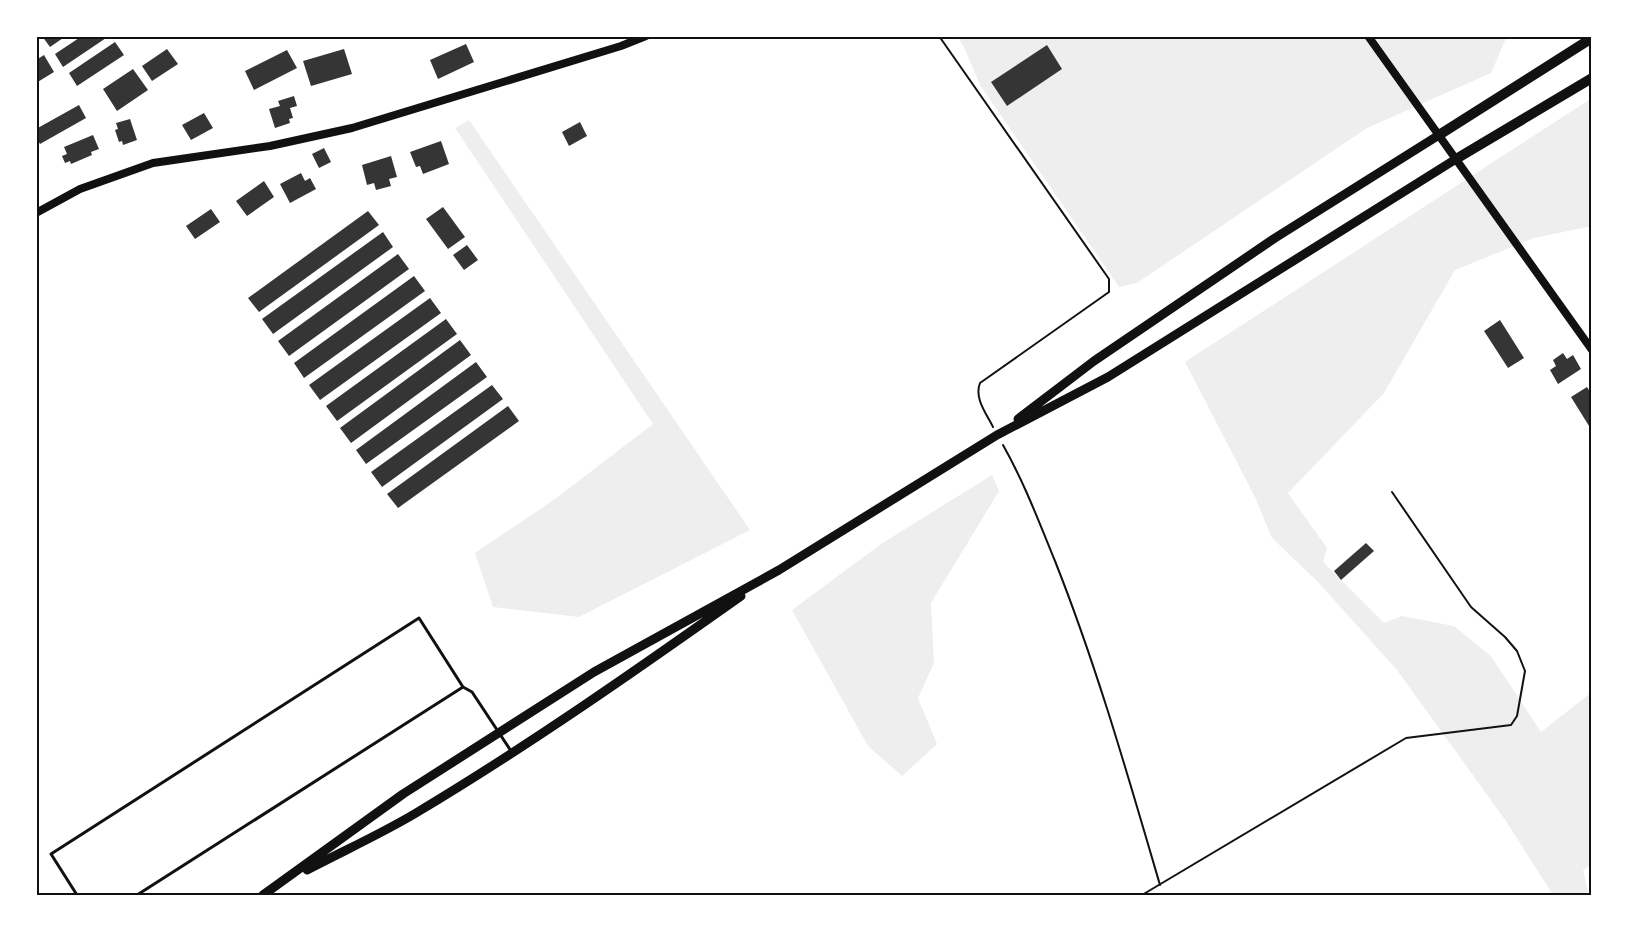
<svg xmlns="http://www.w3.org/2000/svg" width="1628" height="931" viewBox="0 0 1628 931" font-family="Spectral,serif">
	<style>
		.green { fill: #eee }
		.building { fill: #353535 }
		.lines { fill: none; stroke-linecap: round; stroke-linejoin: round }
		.path { stroke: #111; stroke-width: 2 }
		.service { stroke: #111; stroke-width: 3 }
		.tertiary { stroke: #111; stroke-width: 8 }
		.primary { stroke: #111; stroke-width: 9 }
		.motorway { stroke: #111; stroke-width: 10 }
		.neatline { fill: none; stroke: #111; stroke-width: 2 }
	</style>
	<rect width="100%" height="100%" fill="#fff"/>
	<path class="green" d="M957,36H1507L1491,73L1367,128L1137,283L1119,287L980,85L965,49Z
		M1592,98V226L1534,238L1455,270L1384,393L1288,493L1327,548L1323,562L1384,623L1402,616L1454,626L1491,656L1541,732L1592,692V863L1583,871L1589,895H1553L1506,821L1397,670L1317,581L1272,538L1255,497L1185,362Z
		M469,120L750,530L579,617L493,607L475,553L555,499L653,424L455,128Z
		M992,475L999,491L931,603L934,663L918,698L937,744L902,776L868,746L792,610L881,544Z"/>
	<path class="building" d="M42,36H66L50,47Z
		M82,36H109L63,67L55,54Z
		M115,42L124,55L77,86L69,73Z
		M466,44L474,62L438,79L430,60Z
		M1047,45L1062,69L1007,106L991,82Z
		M167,49L178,64L152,81L142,66Z
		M344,49L352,74L311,86L303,61Z
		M287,50L297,68L254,90L245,71Z
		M44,55L54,72L36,83V60Z
		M133,69L148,90L117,111L103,89Z
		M294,96L297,106L290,108L293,118L289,119L290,123L275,128L269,109L280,106L278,101Z
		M79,105L86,118L40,144L36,137V129Z
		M204,113L213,128L191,140L182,125Z
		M130,119L137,140L123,145L122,141L119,142L115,130L118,129L116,123Z
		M580,122L587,136L569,146L562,132Z
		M93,135L99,149L91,152L92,155L71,164L70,161L65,163L62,156L67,154L64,147Z
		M441,141L449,164L423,174L420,166L416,167L410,152Z
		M324,148L331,162L319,168L312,154Z
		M391,156L397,177L389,179L391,186L376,190L374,183L367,185L362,165Z
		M301,173L305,181L310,178L316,189L290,203L280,184Z
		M264,181L274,197L247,216L236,201Z
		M443,207L465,237L448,249L426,219Z
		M211,209L220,222L195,239L186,226Z
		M368,211L379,225L259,312L248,298Z
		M383,232L393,247L273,334L262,319Z
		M467,245L478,260L464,270L453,255Z
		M398,254L409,269L289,356L278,341Z
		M414,276L425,291L304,378L294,363Z
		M430,298L441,313L320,400L309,385Z
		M446,319L457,334L337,421L326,406Z
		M1500,320L1524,358L1508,368L1484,331Z
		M460,340L471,355L351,443L340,428Z
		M1563,353L1567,359L1573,355L1581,369L1558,384L1550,370L1556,366L1553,360Z
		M476,362L487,377L366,464L356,450Z
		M492,385L503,399L382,487L371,472Z
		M1587,387L1592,395V424L1589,426L1571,397Z
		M508,406L519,421L398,508L387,494Z
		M1366,543L1374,551L1341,580L1334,571Z"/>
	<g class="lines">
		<path class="path" d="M939,36L1109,279V292L980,383C974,398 986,413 993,427
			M1003,445C1024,482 1039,522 1055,561C1097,667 1128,776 1160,885
			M1142,895L1406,738L1511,725L1517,716L1525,671L1517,651L1505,637L1471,607L1392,492"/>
		<path class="service" d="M77,895L51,854L419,618L463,687L472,692L511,751
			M137,895L463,687"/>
		<path class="tertiary" d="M1368,36L1592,350
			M36,213L80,189L153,163L270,146L352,128L621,46L646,36"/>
		<path class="primary" d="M1018,419L1094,361L1275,238L1439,135
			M307,870C343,851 381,834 416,813C528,746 635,671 741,596
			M263,895L403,794L594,672L779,570L997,435L1108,377L1456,159"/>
		<path class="motorway" d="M1439,135L1592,38
			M1456,159L1592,78"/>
	</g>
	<rect width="1628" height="931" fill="none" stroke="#ffffff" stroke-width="75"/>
	<rect x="38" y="38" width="1552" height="856" class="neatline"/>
</svg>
